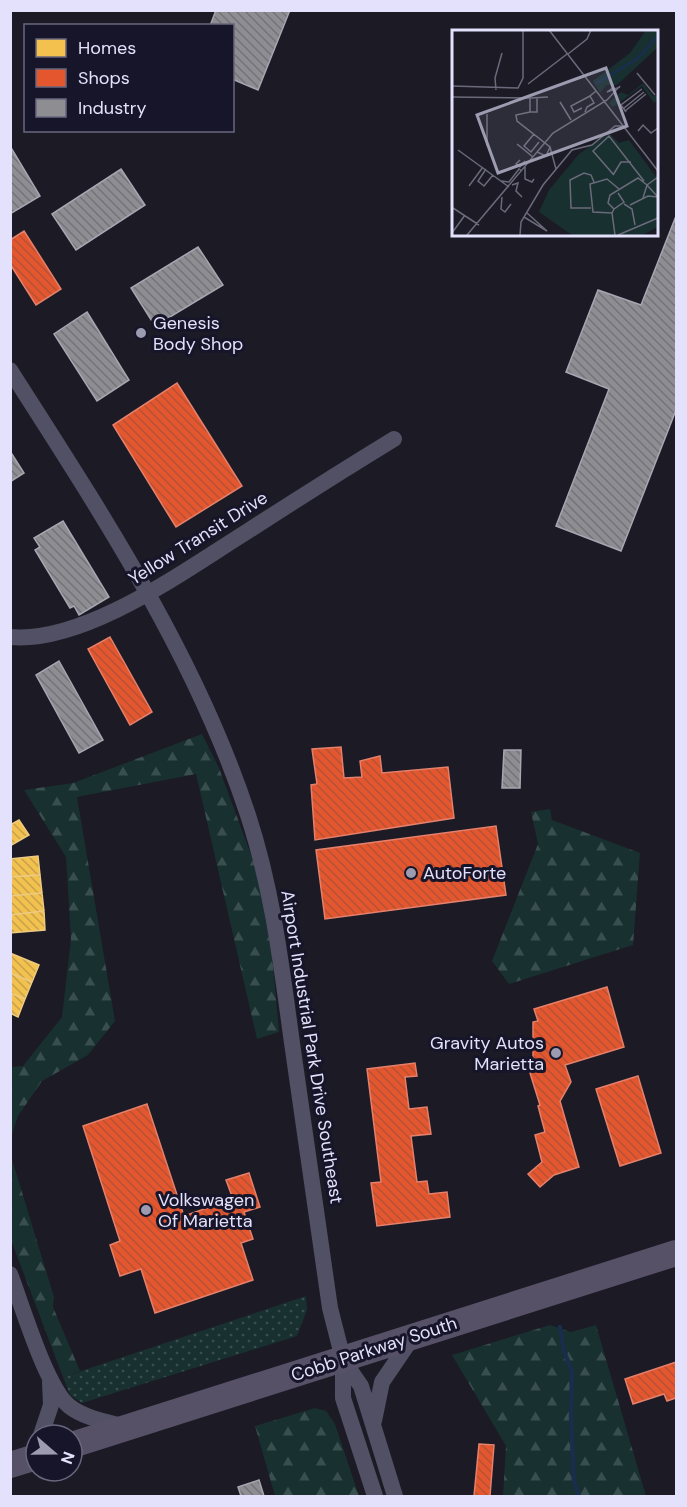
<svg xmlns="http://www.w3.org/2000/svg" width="687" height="1507" viewBox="0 0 687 1507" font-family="'DM Sans',sans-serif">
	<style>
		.grass { fill: url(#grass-dots) }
		.forest { fill: url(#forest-firs) }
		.homes { fill: url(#homes-back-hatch); stroke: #eecb82; stroke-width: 1.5 }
		.shops { fill: url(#shops-back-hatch); stroke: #e4806c; stroke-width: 1.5 }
		.industry { fill: url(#industry-back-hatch); stroke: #a7a6b2; stroke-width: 1.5 }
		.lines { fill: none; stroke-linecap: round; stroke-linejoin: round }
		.stream { stroke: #192e4b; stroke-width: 4.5 }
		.minor { stroke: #515064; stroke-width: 16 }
		.primary { stroke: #575168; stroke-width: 26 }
		.poi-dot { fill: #9d9bb0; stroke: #17152a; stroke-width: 2 }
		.labels { text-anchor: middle; stroke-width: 6; stroke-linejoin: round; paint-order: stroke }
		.poi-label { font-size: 18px; fill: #e3e1fb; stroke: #17152a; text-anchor: start }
		.street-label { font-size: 18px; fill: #e3e1fb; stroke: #17152a }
		.inset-river { fill: none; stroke: #192e4b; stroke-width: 3 }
		.inset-road { fill: none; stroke: #6b6a7b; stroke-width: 1.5 }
		.view { fill: #9d9bb0; fill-opacity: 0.15; stroke: #9d9bb0; stroke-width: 3 }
		.inset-edge { fill: none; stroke: #e3e1fb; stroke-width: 3 }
	</style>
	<defs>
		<pattern id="grass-dots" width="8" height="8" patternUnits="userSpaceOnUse" patternTransform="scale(1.5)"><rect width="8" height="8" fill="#18302f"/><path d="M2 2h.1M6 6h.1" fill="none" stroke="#394e4e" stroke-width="1.8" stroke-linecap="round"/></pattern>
		<pattern id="forest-firs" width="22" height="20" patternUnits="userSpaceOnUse" patternTransform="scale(1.5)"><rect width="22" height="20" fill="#18302f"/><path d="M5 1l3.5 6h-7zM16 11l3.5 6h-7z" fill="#394e4e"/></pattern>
		<pattern id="homes-back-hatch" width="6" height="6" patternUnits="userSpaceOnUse" patternTransform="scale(1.5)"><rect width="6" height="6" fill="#f2c14e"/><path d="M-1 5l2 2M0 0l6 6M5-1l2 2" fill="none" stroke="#c6a24d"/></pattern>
		<pattern id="shops-back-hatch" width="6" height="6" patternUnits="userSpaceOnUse" patternTransform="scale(1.5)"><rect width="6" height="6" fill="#e4572e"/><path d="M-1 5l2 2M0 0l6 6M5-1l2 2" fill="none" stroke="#b45137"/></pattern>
		<pattern id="industry-back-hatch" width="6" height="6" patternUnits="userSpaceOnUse" patternTransform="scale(1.5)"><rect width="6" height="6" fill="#8d8d92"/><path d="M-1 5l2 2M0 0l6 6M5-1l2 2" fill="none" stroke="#737379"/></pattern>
	</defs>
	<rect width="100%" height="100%" fill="#1b1a25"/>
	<path class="grass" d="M306,1296L307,1310L297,1336L82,1403L70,1395L63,1377Z"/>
	<path class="forest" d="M202,734L219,768L257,871L272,955L279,1032L257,1039L196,774L77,797L115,1021L88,1055L42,1081L18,1116L11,1137V1067L23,1066L62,1017L71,939L66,857L24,790L73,783Z
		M550,809L552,820L640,853L633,945L509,984L492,961L538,844L531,812Z
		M11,1156L54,1297L53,1307L80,1371L63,1377L11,1240Z
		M550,1325L571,1332L596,1325L646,1496H503L506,1446L452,1355Z
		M315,1408L326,1411L335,1424L359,1496H275L255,1426Z"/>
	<path class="homes" d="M19,820L29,835L10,846V825Z
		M38,856L40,875L10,877V859Z
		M40,875L42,893L10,896V877Z
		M42,893L44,911L10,915V896Z
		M44,911L45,930L10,933V915Z
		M10,953L39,965L32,982L10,973Z
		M10,973L32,982L25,999L10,993Z
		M10,993L25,999L18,1017L10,1013Z"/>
	<path class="shops" d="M24,231L61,289L36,305L10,264V240Z
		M177,383L242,486L176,527L113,425Z
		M110,637L152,712L130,725L88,649Z
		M341,747L344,778L362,777L360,761L380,756L382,773L448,767L454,818L315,840L311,785L317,784L312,749Z
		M496,826L506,895L325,919L316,850Z
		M607,987L624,1047L565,1065L571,1082L560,1101L579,1167L554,1175L540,1187L528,1174L542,1162L535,1135L545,1132L538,1106L540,1105L530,1073L533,1071V1022L538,1021L534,1009Z
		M415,1063L417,1076L405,1077L409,1109L427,1107L431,1134L411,1136L417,1182L427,1181L429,1194L447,1192L450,1217L377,1226L371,1183L381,1182L367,1069Z
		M638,1076L661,1153L620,1166L596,1089Z
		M147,1104L184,1216L233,1199L226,1180L249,1173L260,1207L244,1212L253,1239L241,1243L253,1280L155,1313L141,1269L120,1276L110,1245L120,1241L83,1126Z
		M676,1362V1398L667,1401L664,1394L633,1404L625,1379Z
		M479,1444L494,1445L490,1496H474Z"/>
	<path class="industry" d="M216,10H290L258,90L232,79V26H210Z
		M10,146L40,196L10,214Z
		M121,169L145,205L76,250L52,214Z
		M676,216V410L621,551L556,526L609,389L566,372L598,290L641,305Z
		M198,247L223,285L155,326L131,288Z
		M87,312L129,380L97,401L54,334Z
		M10,451L24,473L10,482Z
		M63,521L109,597L79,615L74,606L70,608L35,550L40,547L34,538Z
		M59,661L103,740L79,753L36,675Z
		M504,750H521L520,788H502Z
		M259,1480L264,1496H241L238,1487Z"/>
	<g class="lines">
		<path class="stream" d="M560,1327L564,1351L572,1372L571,1417L574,1482L579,1496"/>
		<path class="minor" d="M10,370C100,511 195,654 248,815C273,892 281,963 292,1043C304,1131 318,1219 330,1308L343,1359V1398L375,1496
			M10,637C85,644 187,569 248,531C296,500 345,469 394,439
			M10,1274C22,1305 46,1387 69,1406C84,1418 107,1422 126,1427
			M343,1360L361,1386L395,1496
			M374,1421L382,1382L412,1338
			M41,1435L51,1405L50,1382"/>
		<path class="primary" d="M72,1445L676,1253
			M10,1465L36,1457"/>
	</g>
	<g class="poi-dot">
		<circle cx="141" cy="333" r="6"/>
		<circle cx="411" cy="873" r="6"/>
		<circle cx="556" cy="1053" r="6"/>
		<circle cx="146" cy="1210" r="6"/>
	</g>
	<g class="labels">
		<g class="poi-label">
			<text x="153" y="329">Genesis<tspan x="153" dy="21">Body Shop</tspan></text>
			<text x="423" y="879">AutoForte</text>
			<text x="544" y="1049" text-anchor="end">Gravity Autos<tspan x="544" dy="21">Marietta</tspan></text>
			<text x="158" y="1206">Volkswagen<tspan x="158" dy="21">Of Marietta</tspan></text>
		</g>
		<g class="street-label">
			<text transform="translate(198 538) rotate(-32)" y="6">Yellow Transit Drive</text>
			<text transform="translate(312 1047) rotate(81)" y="6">Airport Industrial Park Drive Southeast</text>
			<text transform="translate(374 1349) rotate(-18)" y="6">Cobb Parkway South</text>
		</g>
	</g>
	<g transform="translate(452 30)">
		<rect width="206" height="206" fill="#1b1a25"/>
		<path d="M194,0H205V18L165,55H154L148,63L141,51L178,23ZM191,53L201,66L205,65V70L202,73L190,56L161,77L157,73L169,62L176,65Z" fill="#18302f"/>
		<path d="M157,103L167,113L177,110L205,148V197L191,205H120L87,182L97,160L127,124Z" fill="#18302f"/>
		<path class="inset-river" d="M143,54L185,29L206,6"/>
		<path class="inset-road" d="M97,0L206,141M116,24L135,9L139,0M185,43L203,65M76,54L115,24M0,56L66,58L71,48V0M162,57L155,62L168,57M44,60L43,48L50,23M0,67L78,68V82H85V67M78,68L96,67M108,72L119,90M130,78L122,82L119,76L138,66M172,78L192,62M173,81L194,64M78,82L64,85L65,91L98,117L104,139M133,82L135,77L142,73L138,66L144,61M174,82L169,75L190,59M186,101L191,95L199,103L206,98M82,104L72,116L79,122L87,112M65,114L81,127M35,116V84M6,120L57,157M85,122L94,126L98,117M68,130L64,134L68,137L73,131M73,137V149L80,152L82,149M34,139L26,151L32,156L41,145M161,144L141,121L157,106L192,151M161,145L169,132H179M49,151L57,152L67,139L70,141M60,155L66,153L64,161L70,167M17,156L31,137M166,163L172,172L162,179L156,173L158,165L186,148L195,155L191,168M205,166L195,155L206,147M50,167L49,179L53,182L59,174M172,174L180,179L183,195M178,175L196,166L206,167M1,178L27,195M139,178H119L118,150L132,143L139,145L142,152M162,179L160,183L141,182L138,154L155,149L167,159M160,183L163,205M72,187L95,201L75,183M0,203L13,185M15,205L101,103L155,70L168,56M68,205L69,192L91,155L120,120L140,115L163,96H170M166,205L206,188"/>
		<path class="view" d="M154,38L175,96L46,143L25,85Z"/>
		<rect width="206" height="206" class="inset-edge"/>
	</g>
	<rect width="687" height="1507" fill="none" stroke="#e3e1fb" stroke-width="24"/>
	<rect x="24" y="24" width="210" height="108" fill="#17152a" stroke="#69677e" stroke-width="1.5"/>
	<rect x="36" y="39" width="30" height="18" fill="#f2c14e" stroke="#69677e" stroke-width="1.5"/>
	<text x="78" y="54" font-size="18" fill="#e3e1fb">Homes</text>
	<rect x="36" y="69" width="30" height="18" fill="#e4572e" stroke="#69677e" stroke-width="1.5"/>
	<text x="78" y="84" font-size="18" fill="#e3e1fb">Shops</text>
	<rect x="36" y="99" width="30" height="18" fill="#8d8d92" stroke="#69677e" stroke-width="1.5"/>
	<text x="78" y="114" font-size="18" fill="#e3e1fb">Industry</text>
	<g transform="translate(54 1453) rotate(110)"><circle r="28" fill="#17152a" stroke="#69677e" stroke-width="1.5"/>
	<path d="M0-4.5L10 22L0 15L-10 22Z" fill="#9d9bb0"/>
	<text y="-9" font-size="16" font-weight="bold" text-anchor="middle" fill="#e3e1fb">N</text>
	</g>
</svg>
